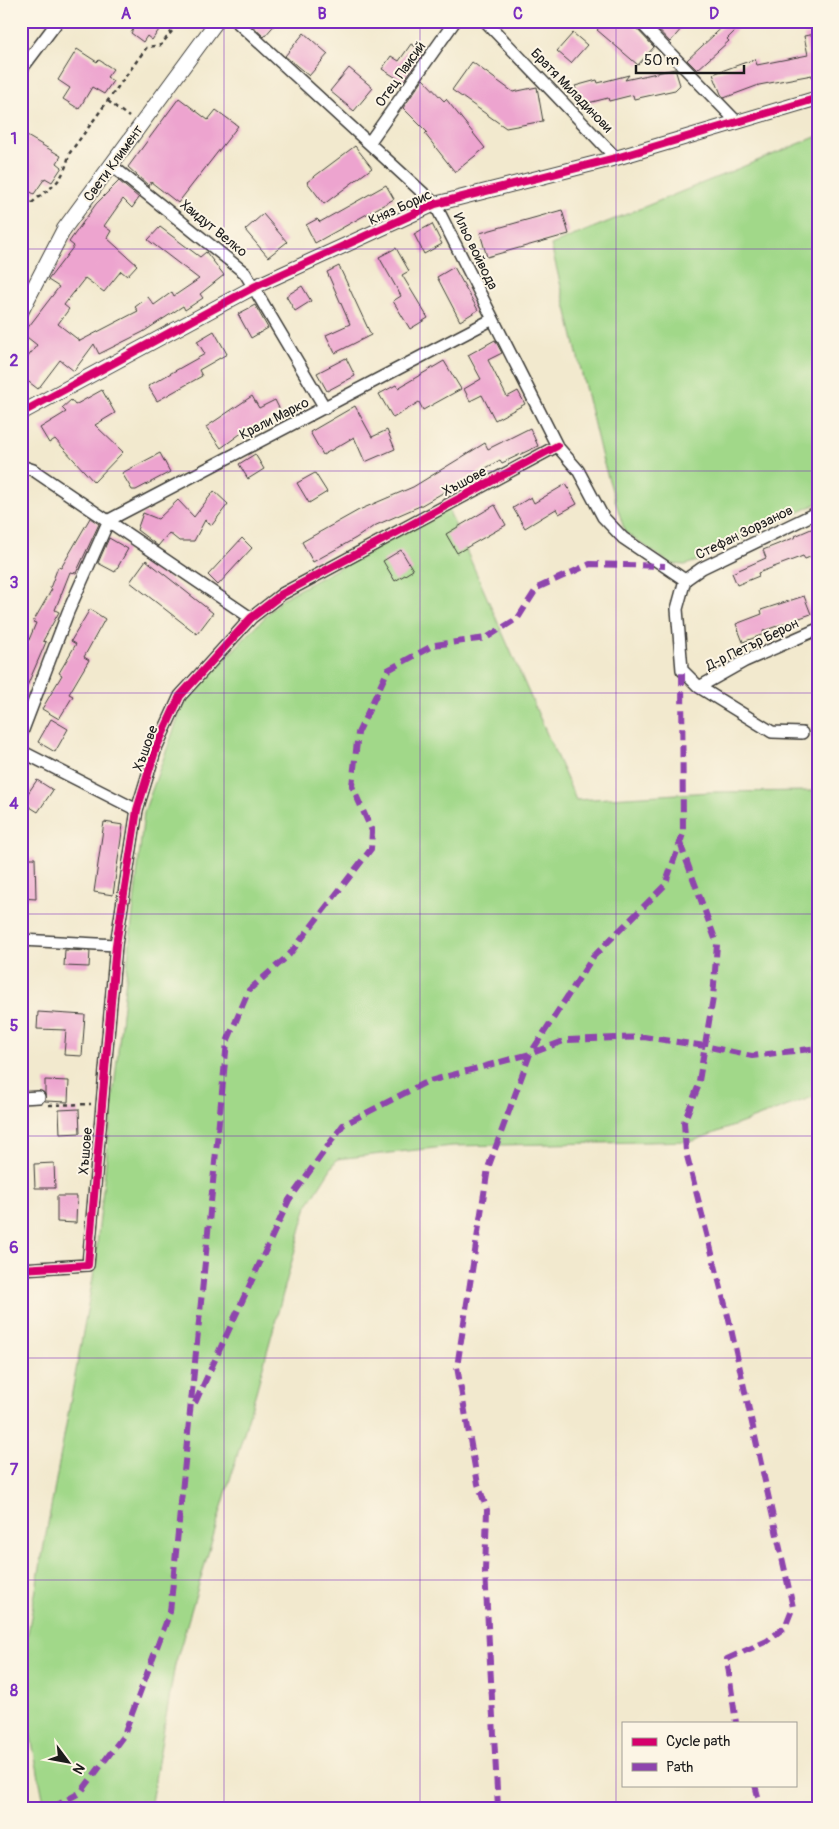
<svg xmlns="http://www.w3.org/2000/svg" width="839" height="1829" viewBox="0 0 839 1829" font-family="Pangolin,sans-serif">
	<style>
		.green { fill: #a1d889; stroke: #5e7a52 }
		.building { fill: #eda4cf }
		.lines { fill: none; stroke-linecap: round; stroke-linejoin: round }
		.minor-casing { stroke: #3c3b37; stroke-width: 14 }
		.tertiary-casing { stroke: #3c3b37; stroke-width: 16 }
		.path { stroke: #3c3b37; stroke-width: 2.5; stroke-dasharray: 4 4; stroke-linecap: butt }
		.minor { stroke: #fff; stroke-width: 11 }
		.tertiary { stroke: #fff; stroke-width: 14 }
		.quiet { stroke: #8e44ad; stroke-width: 6; stroke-dasharray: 12 6; stroke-linecap: butt }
		.cycleway-casing { stroke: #fcf5e5; stroke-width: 11 }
		.cycleway { stroke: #d6006c; stroke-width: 8 }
		.grid { fill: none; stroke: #7b2cbf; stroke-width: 1; stroke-opacity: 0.55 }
		.labels { text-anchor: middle; stroke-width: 4; stroke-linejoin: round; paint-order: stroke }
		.street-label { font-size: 14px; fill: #1c1c1c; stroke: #fcf5e5 }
		.neatline { fill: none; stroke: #7b2cbf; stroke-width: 2 }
		.grid-label { font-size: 16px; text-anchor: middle; font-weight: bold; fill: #7b2cbf }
	</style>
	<rect width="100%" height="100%" fill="#fcf5e5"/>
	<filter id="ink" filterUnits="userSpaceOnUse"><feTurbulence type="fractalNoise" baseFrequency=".02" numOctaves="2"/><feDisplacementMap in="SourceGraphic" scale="10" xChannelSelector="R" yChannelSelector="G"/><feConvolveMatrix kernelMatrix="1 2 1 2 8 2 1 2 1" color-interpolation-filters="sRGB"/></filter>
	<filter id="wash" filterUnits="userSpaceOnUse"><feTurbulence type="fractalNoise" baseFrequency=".0096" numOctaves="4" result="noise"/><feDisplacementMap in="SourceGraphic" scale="20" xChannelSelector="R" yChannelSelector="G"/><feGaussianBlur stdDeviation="1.12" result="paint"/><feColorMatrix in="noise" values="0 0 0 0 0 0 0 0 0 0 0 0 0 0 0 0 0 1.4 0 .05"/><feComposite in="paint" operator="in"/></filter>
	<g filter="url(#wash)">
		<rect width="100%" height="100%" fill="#f2e9ce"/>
		<path class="green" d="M818,136V503L700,560L685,565L671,564L625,532L602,458L551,245Z
			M448,509L576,800L711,792L818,791V1095L693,1141L452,1146L337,1159L307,1206L256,1392L175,1665L150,1808H45L21,1686V1671L94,1272L144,812L184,702L283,598Z"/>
		<g id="blocks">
			<path class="building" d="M138,21H165L152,40L147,36L143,42L131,33Z
				M247,21H278L264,37Z
				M605,21H632L634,26L654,47L638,65L597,30Z
				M650,21H688L670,42Z
				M729,21H745L727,39L729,41L697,70L687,60Z
				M304,33L328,54L309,76L285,56Z
				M573,33L587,45L571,63L557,51Z
				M816,34L818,77H812V75L759,85L724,98L721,94L713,74L755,59L757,65L808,55L804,36Z
				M411,44L424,52L403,82L382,69L391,56L399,61Z
				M77,49L97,62L99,60L113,69L107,77L113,81L104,94L92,87L79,109L63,99L70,88L58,80Z
				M472,62L513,92L537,87L543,121L506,128L452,90Z
				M349,68L373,88L354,111L330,91Z
				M675,69L680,85L675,90L634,99L633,95L609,101L608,98L580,105L575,86L597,80L598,83L629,75L625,80Z
				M423,79L444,101L446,99L485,148L455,172L425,134L427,132L403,108Z
				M179,98L208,120L216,110L238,126L178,203L151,182L149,186L128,167Z
				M27,136L61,156L57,163L62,167L52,182L45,178L34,194L21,186V146Z
				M355,146L372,168L324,204L307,182Z
				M119,181L139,198L132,208L123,199L104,226L111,231L107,238L137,265L127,276L121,271L104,292L85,278L64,305L69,309L58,324L80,341L138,311L135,307L148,297L154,305L172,292L174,296L199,279L148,240L160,227L200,257L206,252L224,275L200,294L203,298L185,310L183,306L143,332L99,354L94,344L74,371L60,360L38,389L21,376V366L37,345L23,334L59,287L48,280L74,246L69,242L96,204Z
				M386,185L394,199L315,243L306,225L317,219L320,222Z
				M562,210L569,234L487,257L480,233Z
				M263,214L287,242L268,257L245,230Z
				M432,224L442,244L424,254L414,234Z
				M396,248L409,271L402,275L428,318L410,329L393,301L401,296L379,257Z
				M339,266L371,335L335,353L326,335L350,324L327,272Z
				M454,267L478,310L460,321L437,277Z
				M302,286L311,301L295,311L286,296Z
				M255,305L268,328L251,338L238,314Z
				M214,331L227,354L199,370L202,376L157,401L148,386L205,354L197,341Z
				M495,340L502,353L488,360L507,397L518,391L525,404L495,420L482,395L470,401L464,389L481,379L468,355Z
				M346,358L355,376L327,391L317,373Z
				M444,361L461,389L423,410L419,402L393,418L379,394L396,385L398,388Z
				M102,390L115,413L95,425L123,452L94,482L55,439L49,443L40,428L66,412L62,408L71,400L75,405Z
				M252,396L259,408L275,400L281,412L247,429L221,448L206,427Z
				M355,406L372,437L387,430L395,449L365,462L354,437L323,455L310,432Z
				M530,428L538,446L502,463L500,460L420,506L374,526L356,538L313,562L302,542L359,510L413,487L485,443L488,449Z
				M160,453L170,472L136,490H132L122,473Z
				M255,454L264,469L248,479L239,464Z
				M315,473L327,492L309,503L297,483Z
				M566,484L577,504L559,514L556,509L525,528L513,508L531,497L534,503Z
				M214,491L228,504L212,525L205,520L194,541H179L169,533L158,546L137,530L143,513L158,519L178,500L194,517Z
				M495,505L506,525L457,553L446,534Z
				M90,518L99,524L76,573L70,572L55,610L59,612L43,641L46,642L21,700V659L36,623L33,622L52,589L50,588L58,567L61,568Z
				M818,526V554L805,559L803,556L758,573L759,576L737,585L732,573L766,558L763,550L796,537L795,536Z
				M109,538L128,549L115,572L98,563Z
				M242,538L252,548L218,585L208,575Z
				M401,550L413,570L395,581L383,561Z
				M146,560L213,613L197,634L130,582Z
				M804,596L811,614L763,631L764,634L743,642L736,624L762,614L761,610Z
				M90,609L105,619L84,657L89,660L69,694L73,696L59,719L42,709L62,675L59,673L76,644L71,641Z
				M51,719L68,729L55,752L38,742Z
				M37,780L53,790L38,812L22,802Z
				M104,822L123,825L113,895L94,892Z
				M21,858H35L36,899L21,898Z
				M65,950L90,951L89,967L64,966Z
				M38,1012L85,1015L82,1056L64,1055L66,1030L37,1029Z
				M45,1080L69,1081L68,1102L45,1101Z
				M79,1109L80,1133L60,1134L59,1110Z
				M54,1163L55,1188H35L34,1164Z
				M57,1196H77L76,1223L57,1222Z"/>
		</g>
	</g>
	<g filter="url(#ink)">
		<use href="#blocks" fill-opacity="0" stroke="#3c3b37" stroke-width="1"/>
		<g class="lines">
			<defs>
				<path id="minor" d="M236,21L435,204L557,446L578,470L603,517L623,538L685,580
					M485,21L616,158
					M639,21L737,122
					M21,70L58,21
					M369,143L455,21
					M111,165L245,273L325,408
					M21,466L33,470L251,618
					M685,580L677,609L682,670L699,687L772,732L802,733
					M685,580L702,568L818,512
					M699,687L745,661L818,629
					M21,735L68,612L109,520L493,319
					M21,751L137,810
					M21,940L116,945
					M21,1098L39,1097
					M21,1269L88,1265L116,945L137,810L156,748L180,696L251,618L282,594L557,446"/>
				<path id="tertiary" d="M21,312L64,229L217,21
					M21,413L254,287L435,204L616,158L818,98"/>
			</defs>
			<use href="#minor" class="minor-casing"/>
			<use href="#tertiary" class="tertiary-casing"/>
			<path class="path" d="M108,101L129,117
				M21,215C42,187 62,192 69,154L147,47L161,45L180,21
				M49,1105L91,1104"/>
			<use href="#minor" class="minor"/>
			<use href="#tertiary" class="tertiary"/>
			<path class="quiet" d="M680,843L717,944L713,998L698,1087L684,1122L686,1152L729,1320L793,1607L785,1627L767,1641L727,1659L736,1723
				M195,1403L289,1200L343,1125L426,1082L530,1054L566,1040L644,1037L705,1046L752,1056L818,1048
				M755,1785L761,1808
				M52,1808L81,1792L124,1735L170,1612L227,1042L249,990L289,955L371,849L372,831L352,786L358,733L388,670L434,645L486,638L518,618L537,588L590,564L665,566
				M498,1808L485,1571L487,1510L478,1484L457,1367L488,1168L530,1054L593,957L665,885L683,834L682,670"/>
			<defs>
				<path id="cycleway" d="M21,413L254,287L435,204L616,158L818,98
					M21,1269L88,1265L116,945L137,810L156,748L180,696L251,618L282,594L557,446"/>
			</defs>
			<use href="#cycleway" class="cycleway-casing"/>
			<use href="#cycleway" class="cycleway"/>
		</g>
	</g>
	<path class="grid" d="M224,21V1808M420,21V1808M616,21V1808M21,249H818M21,471H818M21,693H818M21,914H818M21,1136H818M21,1358H818M21,1580H818"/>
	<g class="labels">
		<g class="street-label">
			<text transform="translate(400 74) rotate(-55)" y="5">Отец Паисий</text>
			<text transform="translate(572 90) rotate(46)" y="5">Братя Миладинови</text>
			<text transform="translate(113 163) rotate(-54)" y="5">Свети Климент</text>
			<text transform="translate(400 207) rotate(-24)" y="5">Княз Борис</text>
			<text transform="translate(214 228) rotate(39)" y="5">Хаидут Велко</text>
			<text transform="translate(476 251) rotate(64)" y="5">Ильо войвода</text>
			<text transform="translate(274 418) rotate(-27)" y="5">Крали Марко</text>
			<text transform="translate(464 481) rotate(-28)" y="5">Хъшове</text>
			<text transform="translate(744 532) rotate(-26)" y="5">Стефан Зорзанов</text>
			<text transform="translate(752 644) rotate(-26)" y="5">Д-р Петър Берон</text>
			<text transform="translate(145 748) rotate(-70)" y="5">Хъшове</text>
			<text transform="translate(85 1151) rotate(-85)" y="5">Хъшове</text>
		</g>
	</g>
	<rect width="839" height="1829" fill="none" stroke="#fcf5e5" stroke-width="55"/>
	<rect x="622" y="1722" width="175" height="65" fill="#fcf5e5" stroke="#a29e95"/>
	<rect x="632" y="1738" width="25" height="8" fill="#d6006c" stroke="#a29e95"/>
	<text x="666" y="1746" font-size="15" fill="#1c1c1c">Cycle path</text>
	<rect x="632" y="1763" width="25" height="8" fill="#8e44ad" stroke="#a29e95"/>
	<text x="666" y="1772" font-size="15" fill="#1c1c1c">Path</text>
	<g transform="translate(68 1762) rotate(122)" stroke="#fcf5e5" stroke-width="4" paint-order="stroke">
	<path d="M0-4L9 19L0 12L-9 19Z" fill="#1c1c1c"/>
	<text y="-8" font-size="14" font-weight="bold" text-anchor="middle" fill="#1c1c1c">N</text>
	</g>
	<path d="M636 65v8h108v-8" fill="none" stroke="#1c1c1c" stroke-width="2.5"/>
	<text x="644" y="65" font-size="15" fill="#1c1c1c" stroke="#fcf5e5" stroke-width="4" paint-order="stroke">50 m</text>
	<rect x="28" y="28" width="784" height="1774" class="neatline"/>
	<g class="grid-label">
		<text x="126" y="19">A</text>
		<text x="322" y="19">B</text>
		<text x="518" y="19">C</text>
		<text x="714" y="19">D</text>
		<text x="14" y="144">1</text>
		<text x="14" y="366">2</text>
		<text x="14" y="588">3</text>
		<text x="14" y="809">4</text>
		<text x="14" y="1031">5</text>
		<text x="14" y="1253">6</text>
		<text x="14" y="1475">7</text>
		<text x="14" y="1696">8</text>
	</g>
</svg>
